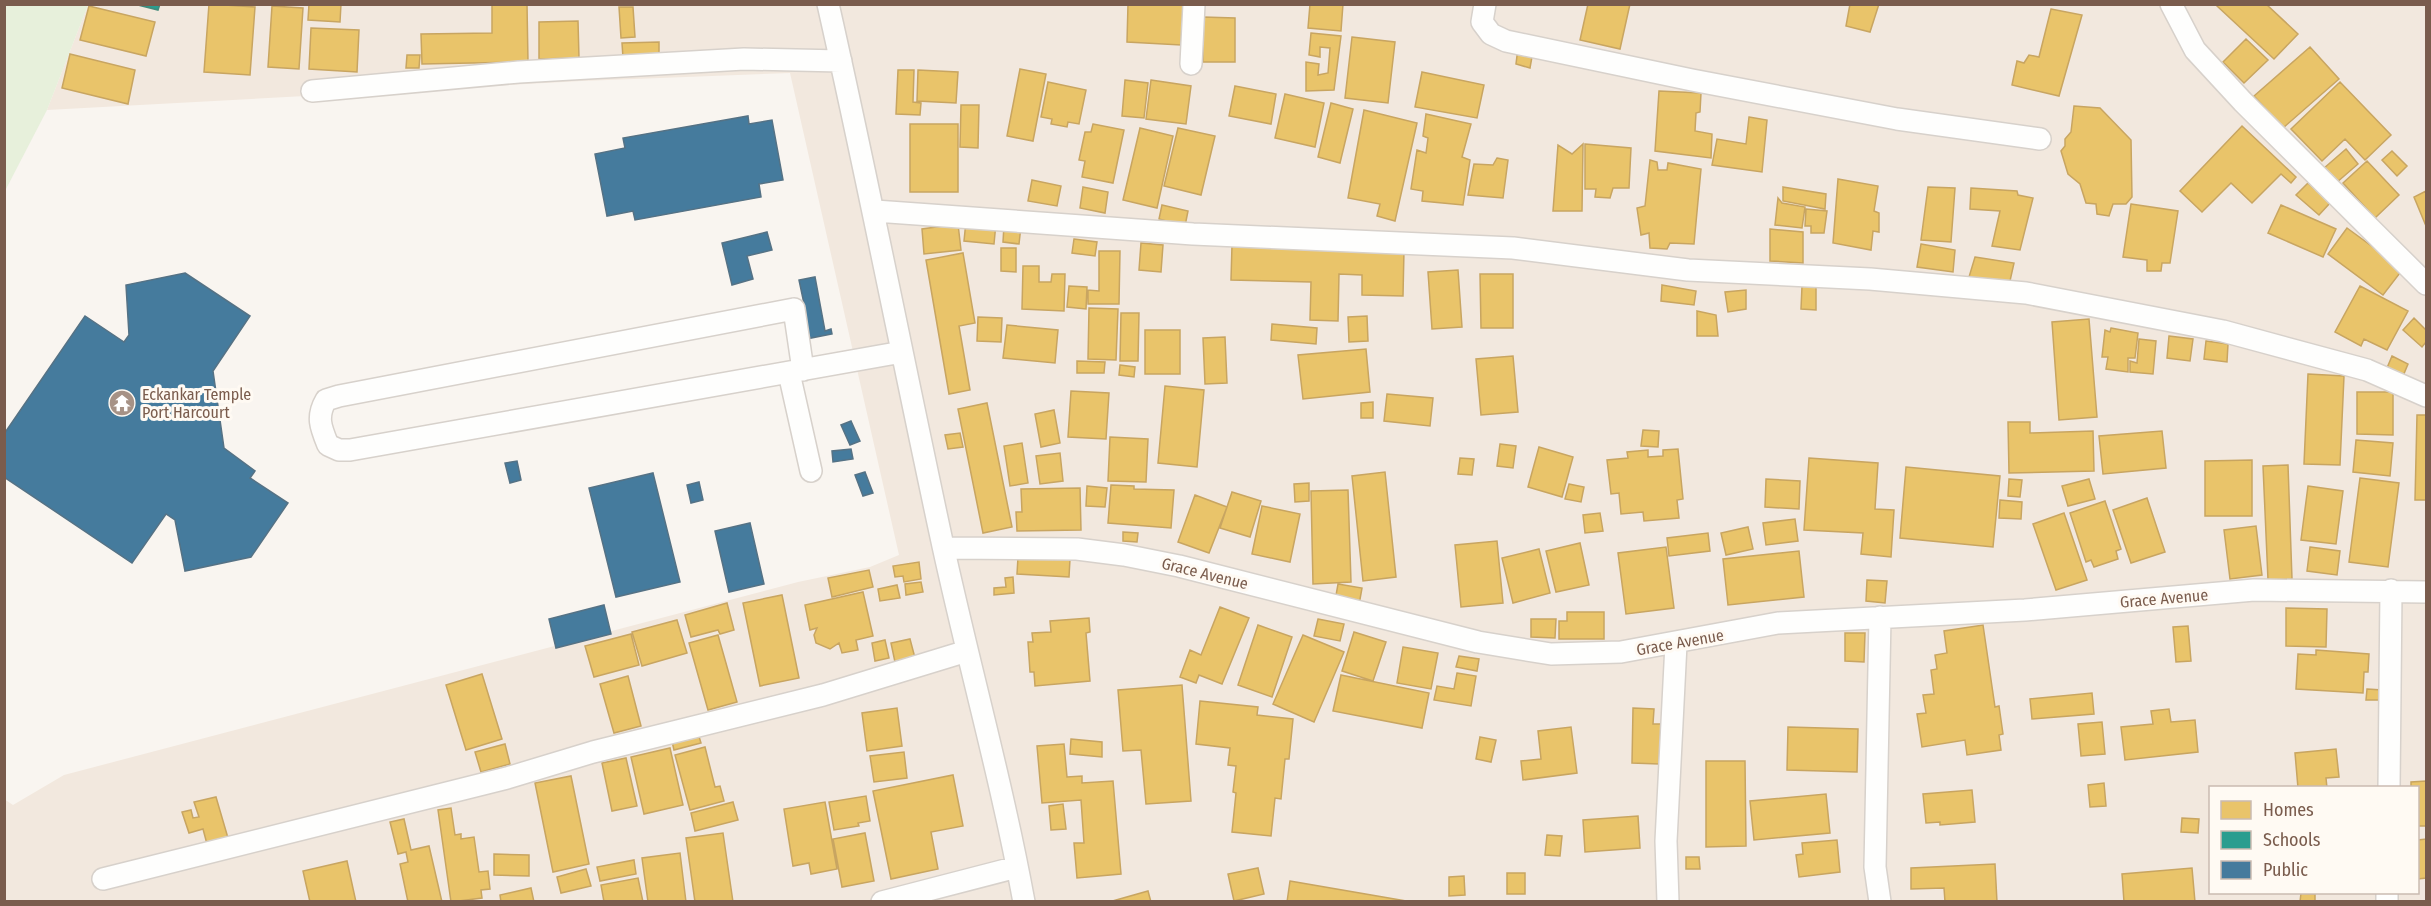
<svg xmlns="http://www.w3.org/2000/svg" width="2431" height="906" viewBox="0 0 2431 906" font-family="'Fira Sans Condensed',sans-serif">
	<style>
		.residential { fill: #f2e8de; fill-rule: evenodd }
		.green { fill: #e7f0db }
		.homes { fill: #e9c46a; stroke: #c8a561; stroke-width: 1.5 }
		.schools { fill: #2a9d8f; stroke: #428a7b; stroke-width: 1.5 }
		.public { fill: #457b9d; stroke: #557285; stroke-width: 1.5 }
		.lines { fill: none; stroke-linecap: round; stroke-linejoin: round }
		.minor-casing { stroke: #d7d1cb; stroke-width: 24 }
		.minor { stroke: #fefefd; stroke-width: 21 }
		.labels { text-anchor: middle; stroke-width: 6; stroke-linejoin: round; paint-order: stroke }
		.poi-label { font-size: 16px; fill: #7a5c4d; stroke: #fffaf3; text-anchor: start }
		.street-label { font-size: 16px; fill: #7a5c4d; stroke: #fffaf3 }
	</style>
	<rect width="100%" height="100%" fill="#f9f5f0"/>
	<path class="residential" d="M88,5H2426V901L5,902L4,799L13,805L64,775L798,582L870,567L899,555L790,73L582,81L47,110ZM2210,788H2418V892H2210Z"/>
	<path class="green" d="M5,4L88,5L47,110L5,191Z"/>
	<path class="homes" d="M209,4L255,7L250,75L204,72Z
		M309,4H341L340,22L308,20Z
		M492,4H527L528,62L422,64L421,34L492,33Z
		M1128,4L1183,5L1181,45L1127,42Z
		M1310,4H1343L1341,31L1308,28Z
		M1588,4H1630L1620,49L1580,40Z
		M1850,4H1879L1870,32L1846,26Z
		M2219,4H2266L2298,34L2274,59L2217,6Z
		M89,6L155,22L146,56L80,40Z
		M272,6L303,8L299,69L268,67Z
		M619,7H633L635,37L621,38Z
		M2051,9L2082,15L2059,96L2012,85L2017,61L2024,63L2029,55L2039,57Z
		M1203,17L1235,18V62H1203Z
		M578,21L579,58L539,59V22Z
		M311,28L359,30L357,72L309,69Z
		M1311,33L1341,36L1334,90L1306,91V62L1319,64L1318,75L1328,73L1330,48L1320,47V57L1309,55Z
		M1352,37L1395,42L1388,103L1345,98Z
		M2246,39L2268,60L2244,83L2223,62Z
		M659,42V58H623L622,43Z
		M2310,47L2339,79L2283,128L2254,96Z
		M1518,48L1533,51L1530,68L1516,64Z
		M70,54L135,70L128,104L62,88Z
		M407,55H420L419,68H406Z
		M1020,69L1046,74L1033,141L1007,136Z
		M898,70H914L913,102L921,103L920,115L896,114Z
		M918,70L958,72L956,103L917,101Z
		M1422,72L1484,85L1477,118L1415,107Z
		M1125,80L1148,83L1144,118L1122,116Z
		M1151,80L1191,86L1186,124L1146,119Z
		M1048,82L1086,90L1079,124L1068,122L1067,127L1051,124L1052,119L1041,117Z
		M2340,82L2391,135L2365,160L2345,139L2322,161L2291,129Z
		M1235,86L1276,94L1271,124L1229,116Z
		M1659,91L1701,93L1700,112L1696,113L1695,131L1712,134L1711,158L1655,151Z
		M1285,94L1324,103L1315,147L1275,138Z
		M1331,103L1353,109L1340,163L1318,157Z
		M961,105H979L978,148L960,147Z
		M2074,106L2100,108L2131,140L2132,197L2126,204H2113L2109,216L2097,214L2096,204L2086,203L2080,184L2068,174L2061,151L2065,146V139L2071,132Z
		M1364,110L1417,123L1395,221L1377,216L1380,204L1348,198Z
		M1426,114L1471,124L1462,157L1470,160L1463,205L1422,201L1423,191L1411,189L1417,150L1426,153L1428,138L1423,136Z
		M1749,117L1767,120L1762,172L1712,165L1717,139L1746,144Z
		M910,124H958V192H910Z
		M1093,124L1124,130L1113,183L1082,177L1085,161L1079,160L1085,132H1091Z
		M2242,126L2296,177L2291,183L2281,174L2252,203L2231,183L2202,212L2180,191Z
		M1140,128L1173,136L1157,208L1123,200Z
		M1178,128L1215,136L1201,195L1164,186Z
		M1583,144L1582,211H1553L1558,145L1572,154Z
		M1585,144L1631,148L1629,188H1613L1610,198L1595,197L1596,189H1585Z
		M2346,149L2358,164L2336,183L2323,169Z
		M2392,151L2407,166L2397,176L2382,160Z
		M1497,158L1508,160L1503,198L1468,195L1474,164L1493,165Z
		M1650,160L1657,162L1658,170H1667L1668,163L1701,169L1694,244L1670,243L1667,249L1650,248L1649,233L1641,235L1637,208L1645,206Z
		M2367,161L2399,195L2375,218L2343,183Z
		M1838,179L1878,186L1874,211L1879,213V232L1873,231L1871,250L1833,243Z
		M1032,180L1061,186L1057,206L1028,201Z
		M2308,183L2330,203L2319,215L2296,195Z
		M1083,187L1108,192L1105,213L1080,208Z
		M1783,187L1826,194L1825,209L1783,201Z
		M1928,187L1955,188L1951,242L1921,240Z
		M1971,188L2017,191L2018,195L2033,198L2020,250L1992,246L2000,211L1970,209Z
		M2426,191V226L2414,197Z
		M1778,198L1782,203L1805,207L1802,228L1775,225Z
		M2131,204L2178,211L2170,263H2162L2161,271H2147V260L2123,257Z
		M1162,205L1188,211L1185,226L1159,219Z
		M2281,205L2336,229L2323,257L2268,233Z
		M1806,209L1827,211L1824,233H1811V226H1805Z
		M966,221L996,223L994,244L964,241Z
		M958,224L961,250L924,254L922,229Z
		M1004,225L1021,226L1019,244L1003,242Z
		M2347,228L2403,269L2383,295L2328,254Z
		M1770,229L1803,232V263L1770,261Z
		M1074,239L1097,242L1095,256L1072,253Z
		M1141,243L1163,245L1161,272L1139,270Z
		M1921,244L1955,250L1953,272L1917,267Z
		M1232,245L1404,250L1403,296L1362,295V275L1339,274L1338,321L1310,320L1311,282L1231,280Z
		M1001,248H1016V272L1001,271Z
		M1099,251H1120L1119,304H1088V290L1099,291Z
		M963,253L975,323L959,326L970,390L949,394L926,260Z
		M1975,257L2014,263L2010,281L1969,277Z
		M1023,266H1039V282H1051L1052,274H1065L1064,311L1022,309Z
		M1458,270L1462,327L1432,329L1428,272Z
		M1480,274H1513V328H1481Z
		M1662,285L1696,291L1694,305L1661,301Z
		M1069,286L1087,287L1086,309L1067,307Z
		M1802,286L1816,287V310L1801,309Z
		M2360,286L2408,311L2387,350L2364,339L2361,346L2335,332Z
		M1746,290V309L1728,312L1725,292Z
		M1089,308L1118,309L1116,360L1088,359Z
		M1697,311L1716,315L1718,336H1697Z
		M1121,313H1139L1138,361H1120Z
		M1367,316L1368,341L1349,342L1348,317Z
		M978,317L1002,318L1001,342L977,341Z
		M2414,318L2426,330V342L2422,347L2403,330Z
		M2089,319L2097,417L2059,420L2052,322Z
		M1272,324L1317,328L1316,344L1271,340Z
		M1007,325L1058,330L1055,363L1003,358Z
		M2111,328L2138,333L2135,358H2128V372L2106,369L2108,357H2102L2105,330L2110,332Z
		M1145,330H1180V374H1145Z
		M2169,336L2193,339L2190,361L2167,358Z
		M1225,337L1227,383L1205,384L1203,338Z
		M2139,339L2156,341L2153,374L2130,372V361L2137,363Z
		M2206,341L2228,344L2227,362L2204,359Z
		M1366,349L1370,392L1303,399L1298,355Z
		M1513,356L1518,412L1481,415L1476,359Z
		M2392,356L2408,364L2403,376L2387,368Z
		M1077,361L1105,362L1104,373H1077Z
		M1120,365L1135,367L1134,377L1119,375Z
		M2308,374L2344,376L2340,465L2304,464Z
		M1165,386L1204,390L1197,467L1158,463Z
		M1071,391L1109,393L1106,439L1068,437Z
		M2357,392H2393V435L2357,434Z
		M1387,394L1433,398L1430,426L1384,421Z
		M1373,402V418H1361V403Z
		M987,403L1012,527L983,533L958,409Z
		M1054,410L1060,443L1041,447L1035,414Z
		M2417,415H2426V500H2415Z
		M2008,422H2030V433L2093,431L2094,471L2009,473Z
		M1643,430L1659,431L1658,447L1641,446Z
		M2162,431L2166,468L2103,474L2099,436Z
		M960,433L963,447L948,449L945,435Z
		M1110,437L1148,439L1146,482L1108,481Z
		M2356,440L2393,443L2390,476L2353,472Z
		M1022,443L1028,483L1010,486L1004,446Z
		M1500,444L1516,446L1513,468L1497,466Z
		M1539,447L1573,457L1562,497L1528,487Z
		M1678,449L1683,499L1677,500L1679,518L1644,521L1643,512L1621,514L1619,493L1611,494L1607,460L1628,458L1627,452L1648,450V457L1663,456V450Z
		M1060,453L1063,481L1040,484L1036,456Z
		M1460,458L1474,459L1472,475L1458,474Z
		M1809,458L1878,463L1875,509L1894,510L1891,557L1861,554L1863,533L1804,530Z
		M2252,460V516H2205V461Z
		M2288,465L2292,579L2268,580L2263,466Z
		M1906,467L2000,476L1993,547L1900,538Z
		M1385,472L1396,577L1363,581L1352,476Z
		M2360,478L2399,483L2388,567L2349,562Z
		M1766,479L1800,481L1799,509L1765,507Z
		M2009,479L2022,480L2020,497L2008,496Z
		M2089,479L2095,499L2068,506L2062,486Z
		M1309,483V501L1295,502L1294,484Z
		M1569,484L1584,487L1581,502L1565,499Z
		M1111,485L1134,486V489L1174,490L1171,528L1108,523Z
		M1087,486L1107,488L1105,507L1086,506Z
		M2308,486L2343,491L2336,544L2301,540Z
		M1080,488L1081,530L1017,531L1016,512H1022L1021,489Z
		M1348,490L1351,582L1313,584L1311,491Z
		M1232,492L1261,501L1250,537L1220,528Z
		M1195,495L1227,507L1209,553L1178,542Z
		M2147,498L2165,552L2131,563L2113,510Z
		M2000,500L2022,502L2021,519L1999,518Z
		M2105,501L2121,549L2116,551L2118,559L2094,567L2091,560L2086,562L2070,513Z
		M1262,506L1300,514L1290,562L1252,554Z
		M1600,513L1603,531L1585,533L1583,515Z
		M2064,513L2087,580L2056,590L2033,524Z
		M1795,519L1798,541L1766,545L1763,523Z
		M2256,526L2262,575L2230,579L2224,530Z
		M1748,527L1753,549L1726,555L1721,533Z
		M1123,532L1138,533L1137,542L1123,541Z
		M1708,533L1710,551L1669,556L1667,538Z
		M1497,541L1503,603L1461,607L1455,545Z
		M1580,543L1589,585L1556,592L1546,551Z
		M1666,547L1674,608L1626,614L1618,553Z
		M2310,547L2340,551L2337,575L2307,571Z
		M1539,549L1550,593L1513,603L1502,558Z
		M1799,551L1804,597L1728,605L1723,559Z
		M1018,557L1070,559L1069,577L1017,574Z
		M919,562L921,579L904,582L903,576L895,577L893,566Z
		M869,570L873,587L832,597L828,578Z
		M1013,577L1014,593L994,595V588L1006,587L1005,578Z
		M1867,580L1887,581L1885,603L1866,601Z
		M921,582L923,592L906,595L905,584Z
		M1338,584L1362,588L1359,605L1335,601Z
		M897,585L900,598L880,601L878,589Z
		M863,592L873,636L856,640L858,650L842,653L839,643L830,649L816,643L814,635L817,628L810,630L805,605Z
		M782,595L799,678L760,686L743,603Z
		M727,603L734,630L720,634L718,630L691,637L685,615Z
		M1220,607L1249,618L1222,684L1199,675L1196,683L1180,677L1190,650L1201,655Z
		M2286,608L2327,609L2326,647L2286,646Z
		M1567,612H1604V639H1559V621H1567Z
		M1089,618L1090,632L1086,633L1090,681L1035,686L1034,672H1030L1028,642H1033L1032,633L1051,632L1050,621Z
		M1318,619L1344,624L1340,641L1314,636Z
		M1531,619H1556L1555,638L1531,637Z
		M677,620L687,653L642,666L632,632Z
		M1258,625L1292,637L1272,697L1238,685Z
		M1983,625L1995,707L1999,706L2003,734L1999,735L2001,750L1967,755L1965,740L1922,747L1917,714L1926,713L1923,695L1934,694L1931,670L1937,669L1935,655L1947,653L1944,631Z
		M2188,626L2191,661L2176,662L2173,627Z
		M1354,632L1386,642L1373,681L1342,671Z
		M1845,633H1865L1864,662L1845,661Z
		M631,634L639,665L594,677L585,646Z
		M718,635L737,702L708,710L689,643Z
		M1303,635L1344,652L1314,722L1273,704Z
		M910,639L915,658L895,662L891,643Z
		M885,640L889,658L875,661L872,643Z
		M1403,647L1438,653L1431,689L1397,683Z
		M2316,650L2369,654L2368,672H2364L2363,693L2296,689L2298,654L2316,655Z
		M1459,656L1479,659L1477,671L1456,667Z
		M1457,673L1476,676L1471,706L1434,700L1437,686L1454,689Z
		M482,674L502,739L466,750L446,685Z
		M1341,675L1429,693L1422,728L1333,711Z
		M628,676L641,726L614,733L600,684Z
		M1182,685L1191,801L1146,804L1141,750L1123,751L1118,690Z
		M2367,689L2382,690V700H2366Z
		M2092,693L2094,714L2032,719L2030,699Z
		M1200,701L1258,707L1257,715L1293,719L1289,759H1285L1281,799L1275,798L1271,836L1232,832L1236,793L1233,792L1236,766L1228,765L1230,748L1196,744Z
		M897,708L902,746L867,751L862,713Z
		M1633,708L1654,709L1653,724H1661L1659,764L1632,763Z
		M2169,709L2171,722L2195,720L2198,752L2125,760L2121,727L2153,724L2151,711Z
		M2102,722L2105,754L2081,756L2078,724Z
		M1571,727L1577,773L1523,780L1521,761L1541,759L1538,731Z
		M1788,727L1858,729L1857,772L1787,770Z
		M697,730L701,743L674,750L671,737Z
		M1480,737L1496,740L1491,762L1476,759Z
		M1071,739L1102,742V757L1070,754Z
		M505,744L510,764L481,772L475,752Z
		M1064,744L1067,777L1082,776V783L1113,781L1121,874L1077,878L1074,843H1084L1081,800L1042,803L1037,746Z
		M705,747L715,787L720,786L724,801L690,810L675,755Z
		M670,748L683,805L644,814L631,757Z
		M2336,749L2339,777L2326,778L2327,788H2298L2295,753Z
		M904,752L907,778L874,782L870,756Z
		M626,758L637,806L612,811L602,763Z
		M1706,761H1745L1746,846L1706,847Z
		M953,775L963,826L931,832L938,869L891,879L873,791Z
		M571,776L589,864L553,872L535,783Z
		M2426,781V826H2418V788H2411V782Z
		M2104,783L2106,806L2090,807L2088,785Z
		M1972,790L1975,822L1940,825V822L1926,823L1923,794Z
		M1826,794L1830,833L1754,840L1750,801Z
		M866,796L870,821L858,823L859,826L834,830L829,802Z
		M216,797L228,838L207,844L203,829L189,833L182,812L191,810L193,818L199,817L194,802Z
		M733,802L738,820L695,831L691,813Z
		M825,802L837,869L811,874L809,863L793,866L784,809Z
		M1063,804L1066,829L1051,830L1049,806Z
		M451,808L455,835L461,834V839L474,837L479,872L488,871L490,889L481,890L482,898L451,902L438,810Z
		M1638,816L1640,848L1585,852L1583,820Z
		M2182,818L2199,819L2198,833L2181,832Z
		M404,819L411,850L429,846L442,902H408L400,864L408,862L406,852L398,854L390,822Z
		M723,833L733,902H695L686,838Z
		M865,833L874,881L842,887L833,839Z
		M1547,835L1562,836L1560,856L1545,855Z
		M2426,839V878L2418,879V840Z
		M1837,840L1840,872L1799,877L1796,855L1803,854L1802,843Z
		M680,853L686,902H648L642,858Z
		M494,854L529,855V876L494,875Z
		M1686,857H1699L1700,869H1686Z
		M634,860L636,874L600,881L597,867Z
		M347,861L356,902H310L303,871Z
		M1995,864L1997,902H1945L1944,888L1911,889V868Z
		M1258,868L1264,894L1234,901L1228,874Z
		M2192,868L2195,902H2124L2122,874Z
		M586,869L591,886L561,893L557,877Z
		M1507,873H1525V894H1507Z
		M1464,876L1465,895L1449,896V877Z
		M638,878L643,902H604L601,885Z
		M1290,881L1412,902H1287Z
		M531,888L534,902H501L500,895Z
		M1148,891L1151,902H1109Z
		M2301,893L2315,894V902H2300Z"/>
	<path class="schools" d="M134,4H160L158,10Z"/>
	<path class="public" d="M748,116L749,124L772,120L783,180L759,184L761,197L635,220L633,211L607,216L595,154L625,148L623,138Z
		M767,232L772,250L747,256L753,279L732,285L722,243Z
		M185,273L250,316L213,371L224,448L255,471L250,478L288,503L251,557L185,571L175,520L166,514L132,563L4,477V434L85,316L124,342L129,335L126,285Z
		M815,277L825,331L831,329L832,334L806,339L802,314L806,313L799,280Z
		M851,421L860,441L850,445L841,425Z
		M851,449L853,459L833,462L832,451Z
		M517,461L521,480L510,483L505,463Z
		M865,472L873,493L863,496L855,475Z
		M653,473L680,582L616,597L589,488Z
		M699,482L703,500L691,503L687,485Z
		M750,523L764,584L729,592L715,531Z
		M604,605L611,634L556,648L549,619Z"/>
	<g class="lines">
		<defs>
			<path id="minor" d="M828,4C869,185 904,366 943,546C969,665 1002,782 1024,902
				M1485,4L1482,22L1491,34L1506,41L1692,80L1897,119L2040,139
				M2171,4L2195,50L2243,102L2426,284
				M1191,64L1194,4
				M312,91L519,72L744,59L841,61
				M875,211L1193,234L1513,248L1688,270L1870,279L2026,293L2223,331L2367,370L2426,396
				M803,370L794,309L339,396L326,400C316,417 321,428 328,445L339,450H350L902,352
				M789,373L811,471
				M944,548L1077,549L1124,555L1179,566L1478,642L1551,654L1621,652L1778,623L2025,610L2254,590L2426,592
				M2389,788L2391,590
				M103,879L507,778L593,752L823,695L967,651
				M882,902L1017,867
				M1668,902L1666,841L1676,644
				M1880,902L1875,867L1880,617
				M2387,902V892"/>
		</defs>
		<use href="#minor" class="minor-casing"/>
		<use href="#minor" class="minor"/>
	</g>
	<defs>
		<symbol id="temple-disc" viewBox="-11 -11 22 22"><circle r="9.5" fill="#a69286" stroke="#fffaf3"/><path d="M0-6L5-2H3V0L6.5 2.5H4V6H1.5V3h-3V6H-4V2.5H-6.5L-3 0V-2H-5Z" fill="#fff"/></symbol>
	</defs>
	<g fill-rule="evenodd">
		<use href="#temple-disc" x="107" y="388" width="30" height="30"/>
	</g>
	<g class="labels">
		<g class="poi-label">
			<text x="142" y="400">Eckankar Temple<tspan x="142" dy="18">Port Harcourt</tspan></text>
		</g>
		<g class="street-label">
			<text transform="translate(1205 573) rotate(14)" y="6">Grace Avenue</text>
			<text transform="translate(2164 598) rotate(-5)" y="6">Grace Avenue</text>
			<text transform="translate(1680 642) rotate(-10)" y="6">Grace Avenue</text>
		</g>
	</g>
	<rect width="2431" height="906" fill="none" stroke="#7a5c4d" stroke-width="12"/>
	<rect x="2209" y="786" width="210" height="108" fill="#fffaf3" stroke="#cabbb1" stroke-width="1.5"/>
	<rect x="2221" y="801" width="30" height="18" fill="#e9c46a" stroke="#cabbb1" stroke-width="1.5"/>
	<text x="2263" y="816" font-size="18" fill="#7a5c4d">Homes</text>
	<rect x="2221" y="831" width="30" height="18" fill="#2a9d8f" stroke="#cabbb1" stroke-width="1.5"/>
	<text x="2263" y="846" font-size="18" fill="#7a5c4d">Schools</text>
	<rect x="2221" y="861" width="30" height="18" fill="#457b9d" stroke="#cabbb1" stroke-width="1.5"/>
	<text x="2263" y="876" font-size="18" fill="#7a5c4d">Public</text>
</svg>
